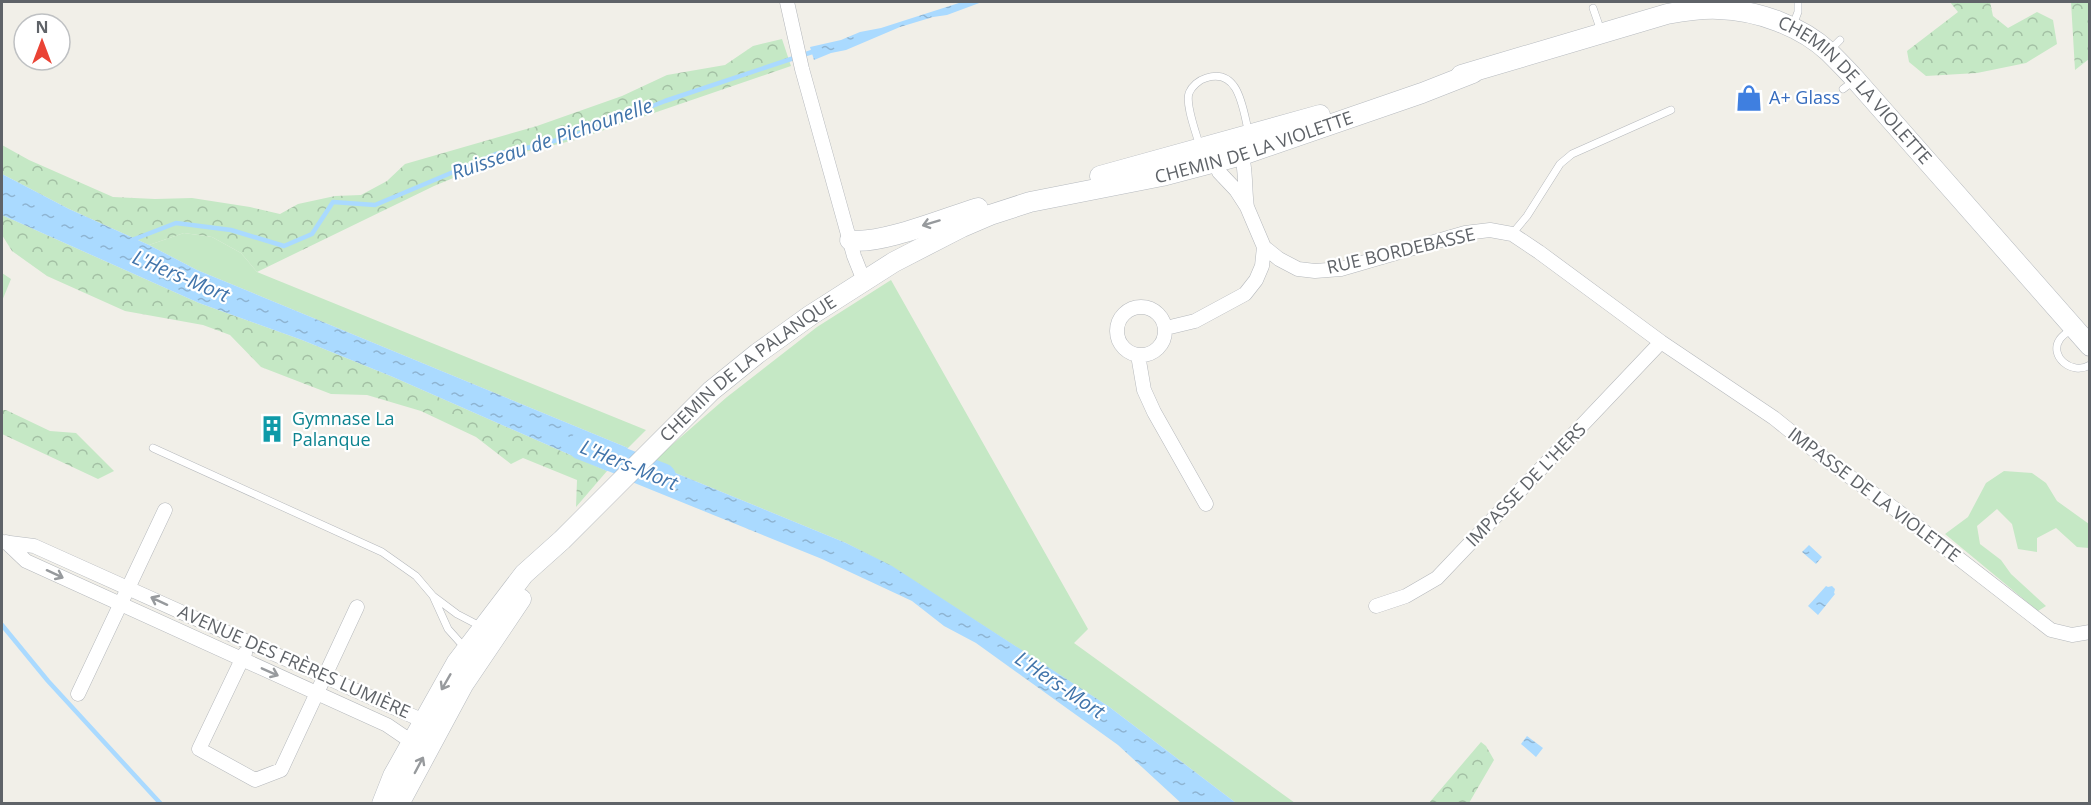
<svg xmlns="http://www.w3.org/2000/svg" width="2091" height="805" viewBox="0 0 2091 805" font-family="'Open Sans',sans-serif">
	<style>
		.green { fill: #c5e8c5 }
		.forest { fill: url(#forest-crowns) }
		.water { fill: url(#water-ripples) }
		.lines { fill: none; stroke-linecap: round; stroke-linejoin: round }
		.stream { stroke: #aadaff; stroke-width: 4.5 }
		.river { stroke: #aadaff; stroke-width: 28 }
		.lane-casing { stroke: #b5b8bc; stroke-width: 8 }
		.street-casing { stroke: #b5b8bc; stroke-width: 15 }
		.secondary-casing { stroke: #b6babf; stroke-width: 21 }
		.lane { stroke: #fff; stroke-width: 7 }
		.street { stroke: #fff; stroke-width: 14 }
		.secondary { stroke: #fff; stroke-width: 20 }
		.oneway { stroke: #979a9d }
		.labels { text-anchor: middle; stroke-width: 4.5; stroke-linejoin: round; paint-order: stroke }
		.street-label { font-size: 18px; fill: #5f6368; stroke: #fff }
		.shop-label { font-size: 18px; fill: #366cbe; stroke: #fff; text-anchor: start }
		.culture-label { font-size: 18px; fill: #0d838f; stroke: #fff; text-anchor: start }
		.water-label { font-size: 20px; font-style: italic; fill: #4174aa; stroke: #fff }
	</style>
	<defs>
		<pattern id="forest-crowns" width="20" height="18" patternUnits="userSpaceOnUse" patternTransform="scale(1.5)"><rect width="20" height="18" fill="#c5e8c5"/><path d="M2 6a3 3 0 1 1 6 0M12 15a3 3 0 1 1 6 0" fill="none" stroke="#a3c0a4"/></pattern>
		<pattern id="water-ripples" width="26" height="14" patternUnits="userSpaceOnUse" patternTransform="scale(1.5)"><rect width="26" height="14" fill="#aadaff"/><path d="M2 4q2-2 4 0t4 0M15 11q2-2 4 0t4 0" fill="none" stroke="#8eb4d2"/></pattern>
	</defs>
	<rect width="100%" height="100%" fill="#f1efe8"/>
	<path class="green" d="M184,233L212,237L241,253L257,272L646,430L628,448L197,270L149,245Z
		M2,273L11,279L2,301Z
		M891,280L1088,629L1074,643L1295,803H1236L1108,706L892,567L846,543L651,463L727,397L817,327Z
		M2004,471L2032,473L2046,483L2057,501L2089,524V548L2077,547L2056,528L2037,538V552L2018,549L2012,524L1997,509L1977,526L1980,544L2001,560L2011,574L2046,606L2038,611L1945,534L1968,517L1986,483Z"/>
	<path class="forest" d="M1950,2H1990L1993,16L2008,28L2037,12L2053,20L2057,44L2026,63L1977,73L1926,76L1909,62L1907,51L1958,12Z
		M2071,2H2089V59L2075,70Z
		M782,39L791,66L575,140L504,157L434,186L257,272L241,253L212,237L184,233L149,245L69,209L2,174V145L29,160L113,197L155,199L192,198L250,207L280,214L298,204L335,196L361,195L387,181L405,164L537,126L622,96L667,75L725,65L753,46Z
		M2,215L199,303L302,340L393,377L607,471L576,507L577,480L523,458L511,464L476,437L421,411L367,395L331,394L261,367L230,335L203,325L125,311L47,276L12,251L2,235Z
		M2,410H6L50,431L76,433L114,471L98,479L2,434Z
		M1481,742L1486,746L1494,760L1469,803H1429Z"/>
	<path class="water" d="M962,2H982L947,15L933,17L900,27L846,50L831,53L814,60L810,47L841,40L860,32L881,28Z
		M2,174L69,209L149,245L197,270L628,448L607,471L393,377L302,340L199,303L2,215Z
		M651,463L846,543L892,566L1108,706L1236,803H1181L1118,745L976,643L944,626L912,601L822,559L632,482Z
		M1809,545L1822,557L1816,564L1802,552Z
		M1826,586L1828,587L1832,586L1835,589L1834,593L1835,594L1818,615L1808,606Z
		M1527,736L1543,748L1536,757L1521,744Z"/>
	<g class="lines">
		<path class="stream" d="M132,240L176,223L231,230L284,246L312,234L333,202L375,205L496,154L541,145L600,127L665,101L815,51
			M2,625L48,681L161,804"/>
		<path class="river" d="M582,446L662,477"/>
		<defs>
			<path id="lane" d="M1593,8L1601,31
				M1793,25L1798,12V2
				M1830,50L1840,40
				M1843,89L1855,80
				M1200,147C1197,135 1185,105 1189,93C1192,86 1199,80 1206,78C1240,67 1243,111 1249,134
				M1512,234L1527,216L1560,164L1572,154L1671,110
				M2071,329C2068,332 2063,335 2060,339C2048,356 2072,376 2090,365
				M153,448L382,552L416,576L433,596L457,614L480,626
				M433,596L448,629L465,648"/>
			<path id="street" d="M787,2L802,69L854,256L864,281
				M1238,148C1247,162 1244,189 1247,207
				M1216,156L1215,162L1219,172L1236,190L1247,207L1264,247L1279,259L1298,269L1315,271L1341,269L1465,233L1490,230L1512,234L1539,252L1661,342L1774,418L1825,459L1895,509L2051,630L2072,635L2090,632
				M1117 331a24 24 0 1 1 48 0a24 24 0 1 1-48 0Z
				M1166,328L1195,321L1245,294L1256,280L1262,266L1264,247
				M1138,355L1144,390L1154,412L1206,504
				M2,542L34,546L417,718L423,722L427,729
				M6,542L26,561L387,725L412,742L421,740
				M1376,606L1406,596L1437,578L1661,342
				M245,653L199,749L255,780L281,770L357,607
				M78,694L165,510"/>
			<g id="secondary">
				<path id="s1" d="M1461,75L1667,14C1684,11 1701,8 1718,9C1757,10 1801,26 1829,52C1838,61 1847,70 1855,79L2090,346"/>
				<path d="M1100,176L1320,115"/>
				<path d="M850,240C878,246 948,217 978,208"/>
				<path id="s2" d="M382,804L393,776L457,662L524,574L562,540L711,391L758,353L811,315L894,262L962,227L990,215L1030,202L1162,176L1242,155L1422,93L1473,73"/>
				<path d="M399,804L463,685L521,599"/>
			</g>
		</defs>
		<use href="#lane" class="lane-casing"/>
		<use href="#street" class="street-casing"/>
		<use href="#secondary" class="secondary-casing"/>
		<use href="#lane" class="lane"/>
		<use href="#street" class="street"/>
		<use href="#secondary" class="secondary"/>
	</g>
	<defs><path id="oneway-shaft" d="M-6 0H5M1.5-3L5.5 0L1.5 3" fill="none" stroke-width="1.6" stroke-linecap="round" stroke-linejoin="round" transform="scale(1.5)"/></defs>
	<g class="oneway">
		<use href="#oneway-shaft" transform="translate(931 223) rotate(163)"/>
		<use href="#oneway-shaft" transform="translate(55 574) rotate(25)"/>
		<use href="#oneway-shaft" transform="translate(159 601) rotate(-155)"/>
		<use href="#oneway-shaft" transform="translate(270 672) rotate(24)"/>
		<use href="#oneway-shaft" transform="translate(446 682) rotate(120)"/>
		<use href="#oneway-shaft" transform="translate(419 765) rotate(-62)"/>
	</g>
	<defs>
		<symbol id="shop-bare" viewBox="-9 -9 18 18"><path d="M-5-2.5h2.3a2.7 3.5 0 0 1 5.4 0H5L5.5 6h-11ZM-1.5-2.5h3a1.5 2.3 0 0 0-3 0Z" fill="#3f7fe0" stroke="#fff" stroke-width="2.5" paint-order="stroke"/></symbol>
		<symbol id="building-bare" viewBox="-9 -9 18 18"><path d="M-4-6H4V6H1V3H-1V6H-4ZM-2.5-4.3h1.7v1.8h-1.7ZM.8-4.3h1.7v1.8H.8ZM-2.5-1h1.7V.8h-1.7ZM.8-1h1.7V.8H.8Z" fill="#0f9aa8" stroke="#fff" stroke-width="2.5" paint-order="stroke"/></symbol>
	</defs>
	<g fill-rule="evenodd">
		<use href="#shop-bare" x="1730" y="79" width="38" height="38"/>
		<use href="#building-bare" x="253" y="410" width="38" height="38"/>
	</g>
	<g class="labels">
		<g class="street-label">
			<text dy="6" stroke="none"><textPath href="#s1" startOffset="432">CHEMIN DE LA VIOLETTE</textPath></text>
			<text dy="6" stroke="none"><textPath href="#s2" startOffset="1137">CHEMIN DE LA VIOLETTE</textPath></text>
			<text transform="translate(1401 251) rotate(-13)" y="6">RUE BORDEBASSE</text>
			<text dy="6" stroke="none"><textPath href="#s2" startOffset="576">CHEMIN DE LA PALANQUE</textPath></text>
			<text transform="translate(1526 485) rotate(-46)" y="6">IMPASSE DE L'HERS</text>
			<text transform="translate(1874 495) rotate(37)" y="6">IMPASSE DE LA VIOLETTE</text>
			<text transform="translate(294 662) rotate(24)" y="6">AVENUE DES FRÈRES LUMIÈRE</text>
		</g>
		<g class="shop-label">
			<text x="1769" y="104">A+ Glass</text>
		</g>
		<g class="culture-label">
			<text x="292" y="425">Gymnase La<tspan x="292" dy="21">Palanque</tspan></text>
		</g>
		<g class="water-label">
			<text transform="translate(552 139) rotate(-19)" y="7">Ruisseau de Pichounelle</text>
			<text transform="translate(181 276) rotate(23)" y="7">L'Hers-Mort</text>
			<text transform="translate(629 465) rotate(22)" y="7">L'Hers-Mort</text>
			<text transform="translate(1060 685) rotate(34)" y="7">L'Hers-Mort</text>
		</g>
	</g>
	<rect width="2091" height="805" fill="none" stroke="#5f6368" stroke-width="6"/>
	<g transform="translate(42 42)"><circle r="28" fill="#ffffff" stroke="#bfc1c3" stroke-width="1.5"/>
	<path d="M0-4.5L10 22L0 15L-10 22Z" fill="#ea4335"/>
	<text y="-9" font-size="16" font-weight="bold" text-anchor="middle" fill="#5f6368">N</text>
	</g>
</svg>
